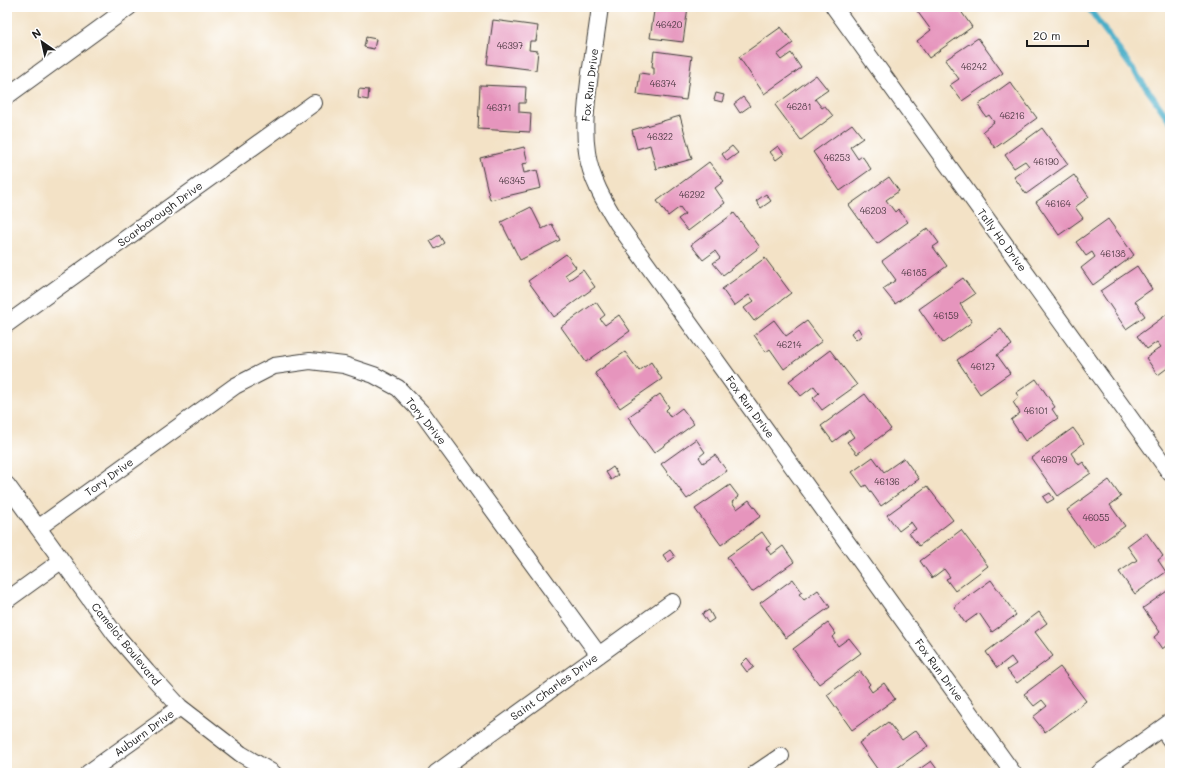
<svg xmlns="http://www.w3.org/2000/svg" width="1177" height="780" viewBox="0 0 1177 780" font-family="Mali,sans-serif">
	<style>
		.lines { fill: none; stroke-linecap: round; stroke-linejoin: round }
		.stream { stroke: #49aec8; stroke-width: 6 }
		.building { fill: #e695bd }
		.lane-casing { stroke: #3c3a36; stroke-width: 10 }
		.street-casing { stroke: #3c3a36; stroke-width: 18 }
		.lane { stroke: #fff; stroke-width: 8 }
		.street { stroke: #fff; stroke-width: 16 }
		.labels { text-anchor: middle; stroke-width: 4; stroke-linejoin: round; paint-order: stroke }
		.number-label { font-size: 9px; fill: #4e3a44 }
		.street-label { font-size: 11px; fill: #1c1c1c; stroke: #fff }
	</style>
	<rect width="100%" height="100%" fill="#fff"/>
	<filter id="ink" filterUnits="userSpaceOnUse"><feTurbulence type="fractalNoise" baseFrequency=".025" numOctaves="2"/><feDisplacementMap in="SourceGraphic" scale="8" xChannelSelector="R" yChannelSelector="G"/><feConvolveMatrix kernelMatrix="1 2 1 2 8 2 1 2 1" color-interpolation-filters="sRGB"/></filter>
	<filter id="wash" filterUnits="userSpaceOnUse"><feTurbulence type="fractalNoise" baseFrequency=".012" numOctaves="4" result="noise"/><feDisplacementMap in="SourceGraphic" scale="16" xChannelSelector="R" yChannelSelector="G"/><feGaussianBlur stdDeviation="0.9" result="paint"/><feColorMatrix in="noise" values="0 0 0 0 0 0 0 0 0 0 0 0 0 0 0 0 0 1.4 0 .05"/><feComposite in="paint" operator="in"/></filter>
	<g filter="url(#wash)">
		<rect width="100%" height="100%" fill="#f3e2c6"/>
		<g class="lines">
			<path class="stream" d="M1088,7L1170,121"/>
		</g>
		<g id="blocks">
			<path class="building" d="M519,7H546L545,11L519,8Z
				M648,7H688L683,42L650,38L654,11L647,10Z
				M923,7H958L972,27L929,58L917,41L931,30L917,11Z
				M493,20L538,26L536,41H530L529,50L538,51L536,70L487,64Z
				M781,27L793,43L777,55L781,60L791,53L801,68L764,94L739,57Z
				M366,37L376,39L374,49L364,47Z
				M978,38L1003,73L962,101L950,85L959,79L945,60Z
				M654,51L692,56L686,100L637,94L640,73L654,75V67H652Z
				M816,75L828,90L815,99L822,108L825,106L833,116L801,140L775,105Z
				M1010,82L1037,118L995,148L983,131L994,122L989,115L986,117L978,105Z
				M480,85L526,87L525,103H519V112L531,113L530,132L478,129Z
				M359,89L369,90L368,100L358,98Z
				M716,93L724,95L722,102L714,100Z
				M743,97L750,106L740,113L734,104Z
				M680,116L692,159L656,169L650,145L637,149L632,130Z
				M852,124L863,138L850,147L858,159L862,156L871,169L840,191L813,152Z
				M1042,128L1068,164L1026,194L1014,177L1029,166L1025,161L1014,168L1005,155Z
				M732,146L738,153L727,161L722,154Z
				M778,146L784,154L776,160L770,152Z
				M524,147L528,163L522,164L524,173L537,170L541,188L490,200L480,158Z
				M709,162L724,181L715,188L725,203L688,231L678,219L685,214L680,207L668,216L657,201Z
				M1074,175L1089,197L1075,207L1083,218L1059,235L1036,202Z
				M889,177L899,191L886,200L895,212L898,209L908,222L877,244L849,205Z
				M766,194L771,201L761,208L756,201Z
				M531,207L542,229L552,224L560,240L520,260L501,222Z
				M734,213L760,247L723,275L713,263L720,258L715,251L703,260L691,245Z
				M1108,219L1134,255L1093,285L1081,268L1095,257L1092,252L1086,256L1076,242Z
				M928,228L939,243L933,247L947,266L895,304L883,289L896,280L882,261Z
				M439,235L444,243L435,249L430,241Z
				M566,254L576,267L565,275L569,280L583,270L595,287L554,317L528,281Z
				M765,258L791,293L754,321L744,308L754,301L749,295L734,306L722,289Z
				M1137,266L1152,289L1135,301L1145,316L1126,329L1100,291Z
				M963,278L975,294L960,304L972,322L943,343L919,309Z
				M596,302L605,315L600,319L605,325L619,315L630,331L586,362L561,327Z
				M1170,312V366L1158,375L1146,358L1161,347L1157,342L1147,349L1137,336Z
				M774,320L786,336L807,321L822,341L784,369L770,349L766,352L754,335Z
				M858,328L862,335L856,340L851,333Z
				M1001,329L1012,345L997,355L1010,373L980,394L957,360Z
				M830,350L857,385L822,410L813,398L819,393L814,386L801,396L789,381Z
				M625,352L639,371L651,362L662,379L620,408L595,373Z
				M1036,379L1055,407L1052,409L1058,418L1025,441L1011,420L1020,413L1013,402L1019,397L1016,393Z
				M660,394L669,407L666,410L670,417L682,408L694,424L654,453L628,417Z
				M865,394L891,429L857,454L847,442L854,437L849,430L833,442L821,426Z
				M1073,428L1084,443L1071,453L1079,465L1083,462L1091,473L1058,496L1031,458Z
				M696,439L705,452L699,457L703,463L715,455L727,471L687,499L661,464Z
				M873,457L884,472L904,458L919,479L881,506L866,485L863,487L852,472Z
				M613,467L618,475L611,480L606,472Z
				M1109,480L1121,497L1110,505L1125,526L1094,548L1067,510Z
				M730,485L739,497L732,502L737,509L749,500L761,516L721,545L695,509Z
				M927,486L953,520L919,546L909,533L916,529L911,522L899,531L887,515Z
				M1050,493L1054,499L1047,503L1043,497Z
				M961,530L988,566L955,591L946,579L950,577L944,569L932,578L920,561Z
				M762,532L771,545L766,548L771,555L783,546L794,562L752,592L727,557Z
				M1146,532L1163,556L1158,560L1166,572L1135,594L1119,572L1137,560L1127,546Z
				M670,550L675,557L668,562L663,555Z
				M793,579L802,592L799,594L804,600L818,590L830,607L786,638L760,603Z
				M991,580L1016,615L992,632L979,613L965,623L954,607Z
				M1170,589V643L1162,649L1154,637L1160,632L1143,608Z
				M709,610L714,619L708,623L702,614Z
				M1039,612L1047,623L1035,632L1053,656L1017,683L1007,670L1016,664L1011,657L997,668L986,652Z
				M828,623L836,634L832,637L838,646L849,638L861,653L819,684L793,649Z
				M747,658L754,667L747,672L741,664Z
				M1060,667L1086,701L1045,732L1033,717L1047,706L1042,700L1034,706L1024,694Z
				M860,671L870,684L868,686L872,692L884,683L895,699L852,730L827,695Z
				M888,722L902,740L916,730L928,746L890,773H880L859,743Z
				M931,761L940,773H914Z"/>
		</g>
	</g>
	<g filter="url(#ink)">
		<use href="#blocks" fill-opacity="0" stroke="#3c3a36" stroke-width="1"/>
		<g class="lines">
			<defs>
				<path id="lane" d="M1158,730L1170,746"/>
				<path id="street" d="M600,7C597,29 594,51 590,73C587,100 583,126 587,152C590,178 605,203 618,224L1013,773
					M834,7L1170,473
					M7,96L129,7
					M7,324L314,103
					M7,485L115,634L147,671L180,707L241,754L273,773
					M38,528L235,386L274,366L310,361L344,365L374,375L398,388L423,414L599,655
					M7,600L61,561
					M88,773L180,707
					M436,773L672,602
					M756,773L781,756
					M1099,773L1170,722"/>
			</defs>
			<use href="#lane" class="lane-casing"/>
			<use href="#street" class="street-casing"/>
			<use href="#lane" class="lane"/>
			<use href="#street" class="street"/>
		</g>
	</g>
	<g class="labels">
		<g class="number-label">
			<text x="669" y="28">46420</text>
			<text x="510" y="49">46397</text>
			<text x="974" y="70">46242</text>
			<text x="663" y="87">46374</text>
			<text x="799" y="110">46281</text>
			<text x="499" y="111">46371</text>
			<text x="1012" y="119">46216</text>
			<text x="660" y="140">46322</text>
			<text x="837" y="161">46253</text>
			<text x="1046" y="165">46190</text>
			<text x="512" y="184">46345</text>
			<text x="692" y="198">46292</text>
			<text x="1058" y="207">46164</text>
			<text x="873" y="214">46203</text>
			<text x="1113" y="257">46138</text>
			<text x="914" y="276">46185</text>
			<text x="946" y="319">46159</text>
			<text x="789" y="348">46214</text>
			<text x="983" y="370">46127</text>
			<text x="1036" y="414">46101</text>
			<text x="1054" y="463">46079</text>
			<text x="887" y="485">46136</text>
			<text x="1096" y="521">46055</text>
		</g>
		<g class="street-label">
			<text transform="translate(590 85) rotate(-83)" y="4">Fox Run Drive</text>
			<text transform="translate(160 214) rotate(-36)" y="4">Scarborough Drive</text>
			<text transform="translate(1002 240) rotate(54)" y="4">Tally Ho Drive</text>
			<text transform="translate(750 407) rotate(54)" y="4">Fox Run Drive</text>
			<text transform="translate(426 421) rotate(51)" y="4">Tory Drive</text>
			<text transform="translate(109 477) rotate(-36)" y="4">Tory Drive</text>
			<text transform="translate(126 644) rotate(51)" y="4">Camelot Boulevard</text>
			<text transform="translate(939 670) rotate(54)" y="4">Fox Run Drive</text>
			<text transform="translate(554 687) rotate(-36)" y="4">Saint Charles Drive</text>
			<text transform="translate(144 733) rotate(-36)" y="4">Auburn Drive</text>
		</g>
	</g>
	<rect width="1177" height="780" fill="none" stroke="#fff" stroke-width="24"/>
	<g transform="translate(42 42) rotate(326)" stroke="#ffffff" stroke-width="3" paint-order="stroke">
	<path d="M0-3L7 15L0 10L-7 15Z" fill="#1c1c1c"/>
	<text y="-6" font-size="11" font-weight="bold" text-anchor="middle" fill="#1c1c1c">N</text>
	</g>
	<path d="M1027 40v6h61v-6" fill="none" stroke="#1c1c1c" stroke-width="2"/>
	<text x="1033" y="40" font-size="12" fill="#1c1c1c" stroke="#ffffff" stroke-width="3" paint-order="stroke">20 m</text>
</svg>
